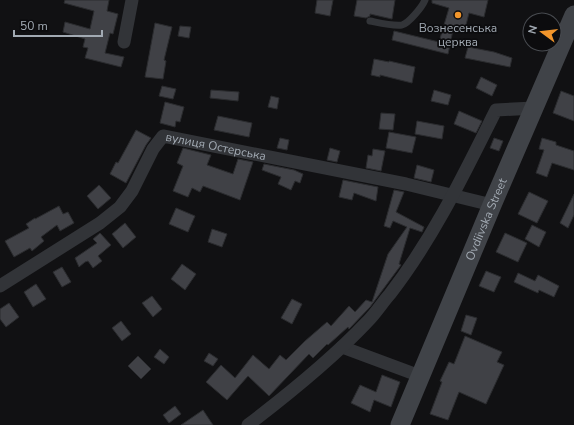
<svg xmlns="http://www.w3.org/2000/svg" width="574" height="425" viewBox="0 0 574 425" font-family="'Nunito Sans',sans-serif">
	<style>
		.building { fill: #404146; stroke: #2b2c2f }
		.lines { fill: none; stroke-linecap: round; stroke-linejoin: round }
		.lane { stroke: #323438; stroke-width: 7 }
		.street { stroke: #323438; stroke-width: 13 }
		.secondary { stroke: #404348; stroke-width: 19 }
		.poi-dot { fill: #f1952b; stroke: #0c0c0e; stroke-width: 1.5 }
		.labels { text-anchor: middle; stroke-width: 3.5; stroke-linejoin: round; paint-order: stroke }
		.poi-label { font-size: 12px; fill: #a2aab3; stroke: #0c0c0e }
		.street-label { font-size: 12px; fill: #a2aab3; stroke: #0c0c0e }
	</style>
	<rect width="100%" height="100%" fill="#111113"/>
	<path class="building" d="M65,0H109L107,11L118,14L113,34L110,33L105,53L124,57L121,67L85,58L88,48L83,47L85,39L63,32L65,22L90,29L94,11L64,3Z
		M317,0H333L330,16L315,13Z
		M357,0H395L392,19L370,14V16L366,18L354,16Z
		M432,0H488L484,17L469,13L464,33L453,30L448,54L392,40L394,31L439,42L449,8L432,3Z
		M155,23L172,27L164,60L166,61L163,79L145,77Z
		M180,26L191,27L189,38L178,36Z
		M468,47L494,52L512,58L510,67L465,58Z
		M374,59L389,62V61L415,67L412,83L380,75V77L371,75Z
		M481,77L497,85L492,96L476,88Z
		M162,86L176,89L173,99L159,96Z
		M211,90L239,92L238,101L210,98Z
		M434,90L451,95L448,105L431,101Z
		M561,91L574,96V121L553,113Z
		M271,96L279,98L277,109L268,107Z
		M165,102L184,107L180,122L176,121L175,127L160,123Z
		M459,111L482,121L476,133L454,124Z
		M381,113L395,114L393,130L379,129Z
		M218,116L252,123L249,137L214,130Z
		M417,121L444,126L442,139L415,134Z
		M136,130L151,138L146,145L126,183L110,174L116,162L118,163Z
		M389,132L416,137L412,153L386,148Z
		M280,138L289,140L287,150L277,148Z
		M494,138L503,141L499,151L490,148Z
		M542,138L556,142V145L574,151V170L552,163L547,177L536,173L544,150L539,149Z
		M183,148L211,155L207,165L233,174L238,159L253,162L240,200L203,186L200,192L192,188L188,197L173,191L183,166L177,163Z
		M330,148L340,151L337,162L327,160Z
		M373,149L385,151L381,171L366,168L368,155L372,156Z
		M264,164L294,170L303,174L300,183L295,181L291,190L278,184L281,177L262,170Z
		M417,165L434,170L431,182L414,178Z
		M343,180L378,187L376,201L354,193L352,200L339,197Z
		M99,185L111,198L98,209L87,196Z
		M394,190L404,192L396,212L424,227L422,232L410,228L399,264L401,265L370,307L349,329L348,327L328,345L327,344L313,358L309,354L269,396L248,376L227,400L206,382L221,365L235,378L253,355L269,369L280,355L286,360L305,341L327,322L331,326L349,306L355,312L366,300L372,302L388,254L407,227L393,221L390,228L384,226Z
		M529,192L548,201L537,223L518,214Z
		M574,194V215L568,228L560,223Z
		M59,206L63,214L68,212L74,223L60,231L57,225L41,237L44,241L32,251L30,248L14,257L5,241L29,228L26,224L35,218V219Z
		M176,208L195,216L188,232L169,224Z
		M125,223L136,237L123,248L112,234Z
		M532,225L546,232L539,247L525,239Z
		M212,229L227,234L222,247L208,242Z
		M100,233L111,245L98,256L102,261L93,268L88,261L85,262L79,267L75,258L97,243L93,239Z
		M505,233L527,243L518,262L496,252Z
		M182,264L196,274L185,290L171,279Z
		M62,267L71,282L62,287L53,272Z
		M486,271L501,277L494,292L479,286Z
		M518,273L535,281L538,275L559,286L554,297L539,290L538,293L514,282Z
		M36,284L46,299L33,307L24,292Z
		M152,296L162,309L153,317L142,303Z
		M292,299L302,304L292,324L281,318Z
		M9,303L19,317L6,327L0,319V309Z
		M466,315L477,318L471,335L461,331Z
		M121,321L131,334L122,341L112,328Z
		M465,336L502,352L497,362L504,365L486,404L459,392L448,420L430,414L442,382L440,381L449,362L454,364Z
		M160,349L169,357L164,364L154,357Z
		M209,353L218,359L213,366L204,361Z
		M138,356L151,369L141,379L128,366Z
		M382,375L400,382L391,407L374,400L370,412L351,403L360,385L376,392Z
		M175,406L181,414L169,423L163,415Z
		M203,410L213,425H181Z"/>
	<g class="lines">
		<path class="lane" d="M370,21C380,23 392,26 402,25C409,23 422,7 425,0"/>
		<g class="street">
			<path d="M124,42L132,0"/>
			<path id="s1" d="M0,286L100,223L120,207L132,191L153,149L163,136L406,184L492,205"/>
			<path d="M342,347L420,376"/>
			<path d="M248,425C290,393 331,360 367,322C376,313 382,303 390,294C434,237 464,174 496,110L534,108"/>
		</g>
		<path class="secondary" id="s2" d="M400,425L492,205L574,15"/>
	</g>
	<circle class="poi-dot" cx="458" cy="15" r="4"/>
	<g class="labels">
		<g class="poi-label">
			<text x="458" y="32">Вознесенська<tspan x="458" dy="14">церква</tspan></text>
		</g>
		<g class="street-label">
			<text dy="4" stroke="none"><textPath href="#s1" startOffset="281">вулиця Остерська</textPath></text>
			<text dy="4" stroke="none"><textPath href="#s2" startOffset="223">Ovdiivska Street</textPath></text>
		</g>
	</g>
	<g transform="translate(542 32) rotate(285)"><circle r="19" fill="#0c0c0e" stroke="#484b50"/>
	<path d="M0-3L7 15L0 10L-7 15Z" fill="#f1952b"/>
	<text y="-6" font-size="11" font-weight="bold" text-anchor="middle" fill="#a2aab3">N</text>
	</g>
	<path d="M14 30v6h88v-6" fill="none" stroke="#a2aab3" stroke-width="2"/>
	<text x="20" y="30" font-size="12" fill="#a2aab3" stroke="#0c0c0e" stroke-width="3" paint-order="stroke">50 m</text>
</svg>
